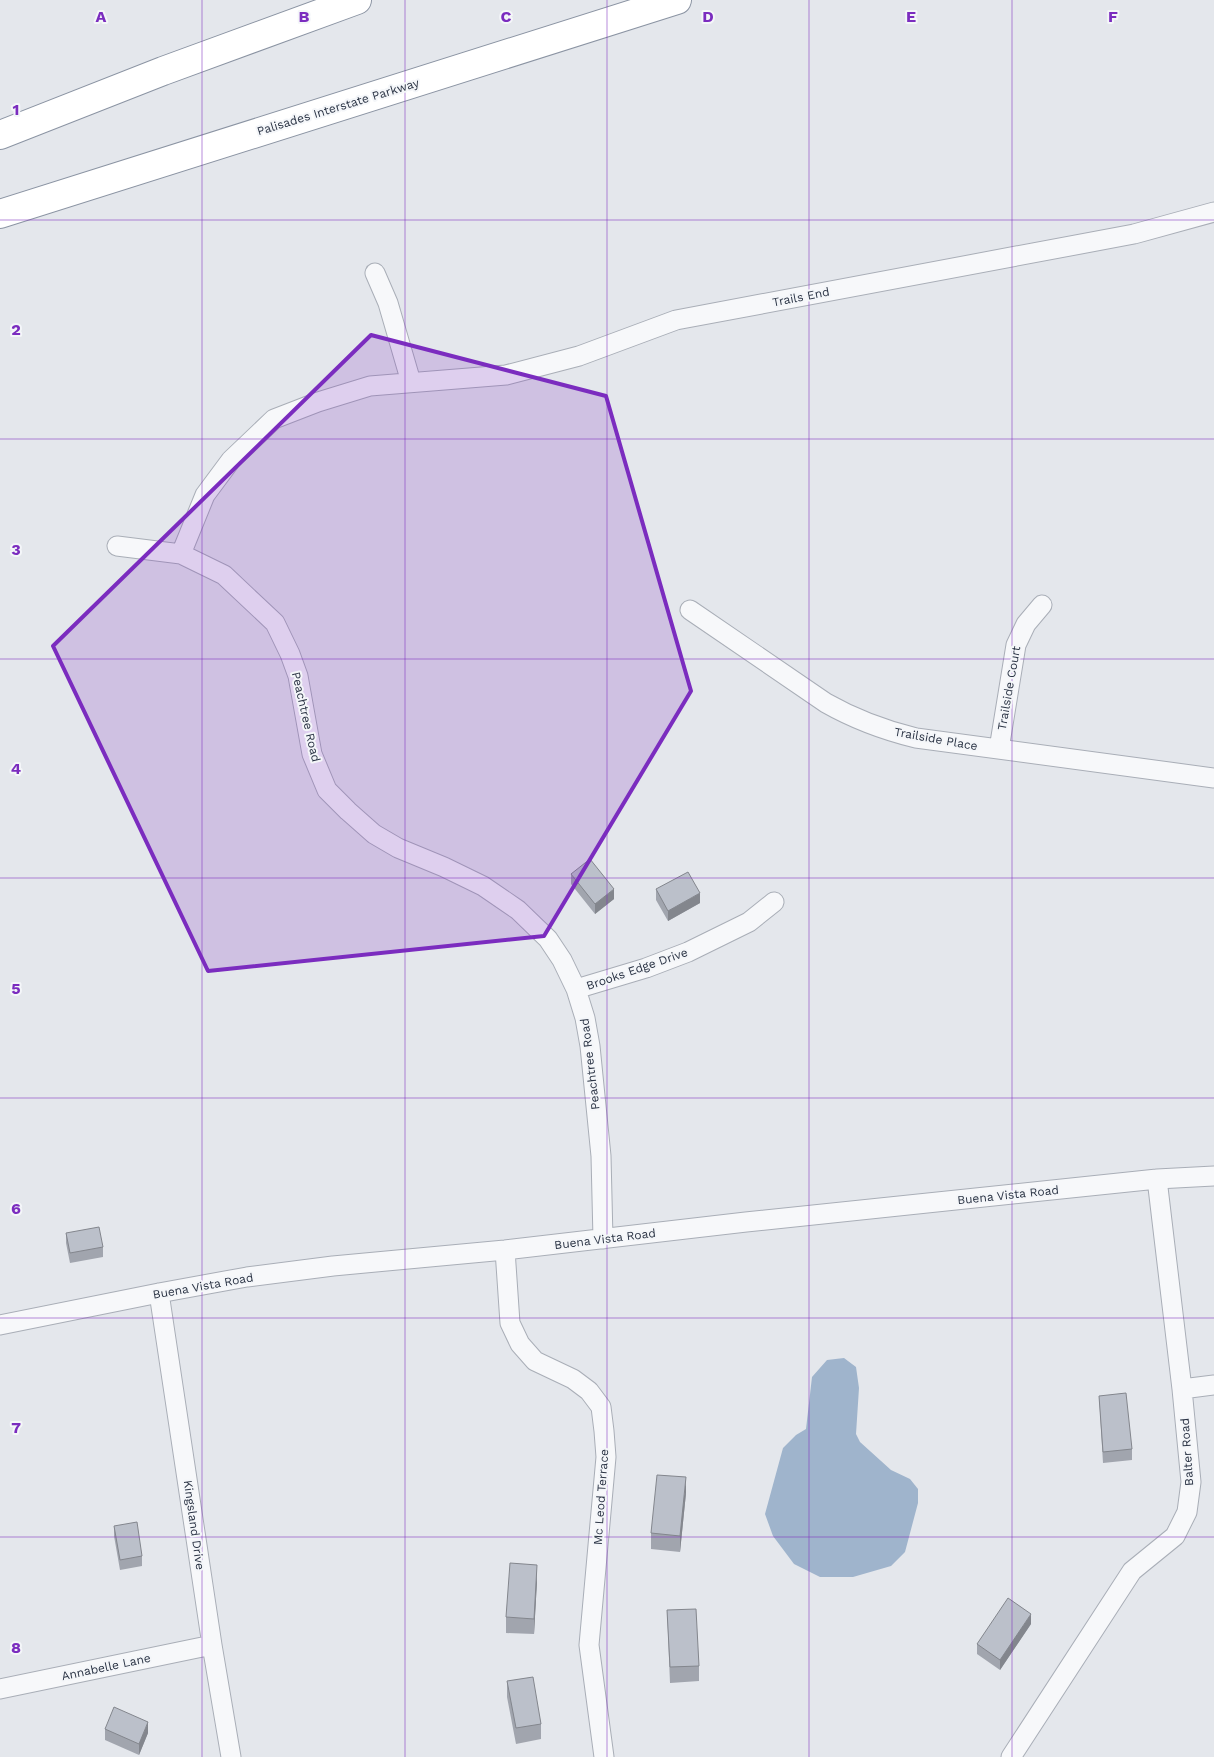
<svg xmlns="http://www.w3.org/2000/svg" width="1214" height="1757" viewBox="0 0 1214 1757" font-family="'Work Sans',sans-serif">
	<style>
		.water { fill: #9fb4cc }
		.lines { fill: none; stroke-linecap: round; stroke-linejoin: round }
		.minor-casing { stroke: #a9aeb7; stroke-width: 21 }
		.highway-casing { stroke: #8b94a3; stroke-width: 30 }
		.minor { stroke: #f7f8fa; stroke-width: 19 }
		.highway { stroke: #fff; stroke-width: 28 }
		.wall { fill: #a1a5ae }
		.shaded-wall { fill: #83868d }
		.building { fill: #bbc0ca; stroke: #83868d }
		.marked { fill: #7b2cbf; fill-opacity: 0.2; stroke: #7b2cbf; stroke-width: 4; stroke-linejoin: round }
		.grid { fill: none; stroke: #7b2cbf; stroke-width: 1; stroke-opacity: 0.55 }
		.labels { text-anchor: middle; stroke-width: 4; stroke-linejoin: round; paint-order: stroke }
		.street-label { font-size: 12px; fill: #2b3445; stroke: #f4f6f9 }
		.grid-label { font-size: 16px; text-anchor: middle; font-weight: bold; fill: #7b2cbf; stroke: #f4f6f9; stroke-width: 4; stroke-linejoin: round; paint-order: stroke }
	</style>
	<rect width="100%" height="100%" fill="#e4e7ec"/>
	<path class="water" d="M844,1358L856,1367L859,1388L856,1434L860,1442L891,1470L910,1479L918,1489V1503L905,1552L891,1566L853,1577H820L794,1564L773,1536L765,1514L783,1448L796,1435L806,1429L812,1377L827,1360Z"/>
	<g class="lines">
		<defs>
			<path id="minor" d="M375,273L388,303L411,382
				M117,546L181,554
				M690,610L826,703C856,720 883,730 916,738L1214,778
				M999,749L1016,645L1026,624L1042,605
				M576,989L646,968L688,952L749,922L774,902
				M603,1239L601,1156L590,1046L585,1018L576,989L562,960L548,939L518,910L483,886L444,867L398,848L374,834L348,811L327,790L312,754L298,676L290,654L275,623L224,575L181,554L205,495L231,460L274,419L318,402L370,386L506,375L579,356L676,320L1134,234L1214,212
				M505,1250L510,1323L520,1344L535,1361L573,1379L589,1391L601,1407L604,1431L606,1457L589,1645L604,1757
				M159,1293L212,1645L231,1757
				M0,1325L159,1293L247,1277L333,1266L505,1250L746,1222L1157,1179L1214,1176
				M1182,1389L1214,1385
				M0,1689L212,1645
				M1011,1757L1132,1571L1175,1536L1187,1512L1191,1482L1182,1389L1157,1179"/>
			<path id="highway" d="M0,135L163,71L357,0
				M0,214L677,0"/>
		</defs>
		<use href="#minor" class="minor-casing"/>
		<use href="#highway" class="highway-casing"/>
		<use href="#minor" class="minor"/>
		<use href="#highway" class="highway"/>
	</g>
	<path class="wall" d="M571,874L614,899L595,914L571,884Z
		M656,889L700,903L668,921L656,900Z
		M66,1233L103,1247V1257L70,1263L66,1243Z
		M1099,1396L1132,1449V1460L1103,1463Z
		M686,1493L680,1552L651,1549V1533Z
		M114,1526L142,1556V1566L120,1570L114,1536Z
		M537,1581L534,1634L506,1633V1617Z
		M667,1610L699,1666V1681L670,1683Z
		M1031,1624L1000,1670L977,1654V1644Z
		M507,1681L541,1724V1739L516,1744L507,1697Z
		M105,1729L148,1733L139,1755L105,1740Z"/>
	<path class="shaded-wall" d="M614,889V899L595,914V904Z
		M700,893V903L668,921V911Z
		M686,1477V1493L680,1552V1536Z
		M537,1565V1581L534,1634V1619Z
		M1031,1614V1624L1000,1670V1660Z
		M148,1722V1733L139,1755V1744Z"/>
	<path class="building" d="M590,859L614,889L595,904L571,874Z
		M688,872L700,893L668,911L656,889Z
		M99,1227L103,1247L70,1253L66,1233Z
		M1126,1393L1132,1449L1103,1452L1099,1396Z
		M657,1475L686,1477L680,1536L651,1533Z
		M137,1522L142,1556L120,1560L114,1526Z
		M510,1563L537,1565L534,1619L506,1617Z
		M1008,1598L1031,1614L1000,1660L977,1644Z
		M696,1609L699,1666L670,1667L667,1610Z
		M533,1677L541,1724L516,1728L507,1681Z
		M114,1707L148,1722L139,1744L105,1729Z"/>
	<path class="marked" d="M371,335L606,396L691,691L544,936L208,971L53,646Z"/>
	<path class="grid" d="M202,0V1757M405,0V1757M607,0V1757M809,0V1757M1012,0V1757M0,220H1214M0,439H1214M0,659H1214M0,878H1214M0,1098H1214M0,1318H1214M0,1537H1214"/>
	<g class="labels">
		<g class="street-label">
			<text transform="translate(338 107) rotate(-17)" y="4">Palisades Interstate Parkway</text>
			<text transform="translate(801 297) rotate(-11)" y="4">Trails End</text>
			<text transform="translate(1009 688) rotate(-80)" y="4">Trailside Court</text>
			<text transform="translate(306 717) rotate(77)" y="4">Peachtree Road</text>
			<text transform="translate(936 739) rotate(10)" y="4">Trailside Place</text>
			<text transform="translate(637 969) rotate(-19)" y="4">Brooks Edge Drive</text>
			<text transform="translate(590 1064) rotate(-97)" y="4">Peachtree Road</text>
			<text transform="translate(1008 1195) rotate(-6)" y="4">Buena Vista Road</text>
			<text transform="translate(605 1239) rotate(-7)" y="4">Buena Vista Road</text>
			<text transform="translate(203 1286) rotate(-10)" y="4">Buena Vista Road</text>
			<text transform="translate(1187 1452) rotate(-94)" y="4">Balter Road</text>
			<text transform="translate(601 1497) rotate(-86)" y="4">Mc Leod Terrace</text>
			<text transform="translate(194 1525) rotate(82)" y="4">Kingsland Drive</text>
			<text transform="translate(106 1667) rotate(-12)" y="4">Annabelle Lane</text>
		</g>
	</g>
	<g class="grid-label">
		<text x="101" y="22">A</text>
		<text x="304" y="22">B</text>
		<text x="506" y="22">C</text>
		<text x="708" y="22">D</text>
		<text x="911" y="22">E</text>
		<text x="1113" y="22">F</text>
		<text x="16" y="115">1</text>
		<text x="16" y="335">2</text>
		<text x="16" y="555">3</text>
		<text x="16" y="774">4</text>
		<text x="16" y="994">5</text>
		<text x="16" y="1214">6</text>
		<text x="16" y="1433">7</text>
		<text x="16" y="1653">8</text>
	</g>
</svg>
